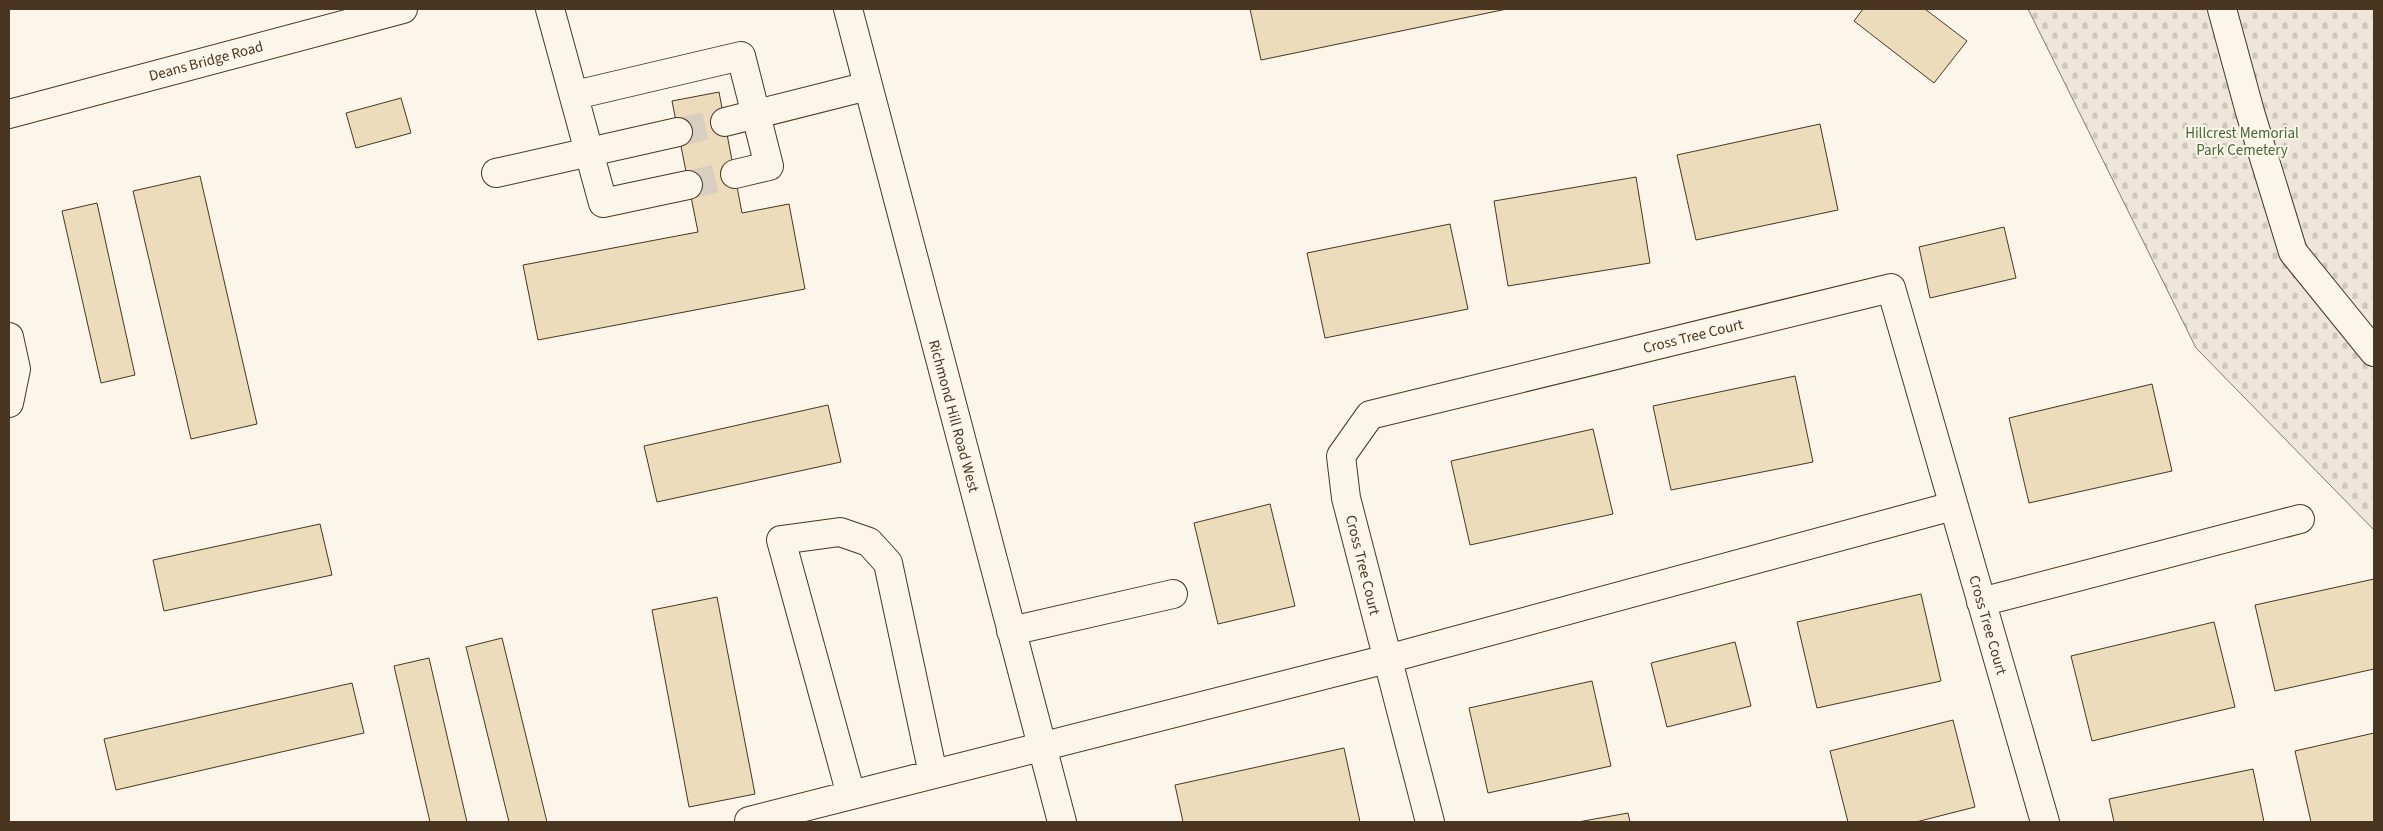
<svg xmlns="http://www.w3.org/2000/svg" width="2383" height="831" viewBox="0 0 2383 831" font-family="'Source Sans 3',sans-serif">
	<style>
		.cemetery { fill: url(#cemetery-stones); stroke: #887966 }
		.building { fill: #ecdcbc; stroke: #4a3520 }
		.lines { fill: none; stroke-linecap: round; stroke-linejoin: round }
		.minor-tunnel { stroke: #d8cfc1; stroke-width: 28; stroke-dasharray: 28 14; stroke-linecap: butt }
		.minor-casing { stroke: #4a3520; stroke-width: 30 }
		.highway-casing { stroke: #4a3520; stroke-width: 30 }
		.minor { stroke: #fbf6e9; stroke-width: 28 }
		.highway { stroke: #fbf6e9; stroke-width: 28 }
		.labels { text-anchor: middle; stroke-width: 4; stroke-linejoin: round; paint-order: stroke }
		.street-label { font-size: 15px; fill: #4a3520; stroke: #fbf6e9 }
		.park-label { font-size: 15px; fill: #436837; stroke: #fbf6e9 }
	</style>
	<defs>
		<pattern id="cemetery-stones" width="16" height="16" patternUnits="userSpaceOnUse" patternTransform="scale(1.25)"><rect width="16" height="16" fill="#ede6d9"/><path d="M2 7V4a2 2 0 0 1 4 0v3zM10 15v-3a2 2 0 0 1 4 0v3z" fill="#cdc6ba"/></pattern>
	</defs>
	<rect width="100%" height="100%" fill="#fbf6e9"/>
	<path class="cemetery" d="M2028,9H2374V530L2196,348Z"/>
	<path class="building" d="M1250,9H1507L1261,60Z
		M1863,9H1925L1967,41L1934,83L1854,21Z
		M719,92L742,213L789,204L805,289L538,340L523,265L698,232L672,101Z
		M401,98L411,133L356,148L346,113Z
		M1820,124L1838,210L1696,240L1677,155Z
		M200,176L257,424L191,439L133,191Z
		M1636,177L1650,263L1508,286L1494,201Z
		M97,203L135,375L101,383L62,211Z
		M1450,224L1468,309L1325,338L1307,253Z
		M2004,227L2016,278L1930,298L1919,247Z
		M1795,376L1813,462L1671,490L1653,406Z
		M2152,384L2172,471L2029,503L2009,418Z
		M828,405L841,462L657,502L644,446Z
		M1593,429L1613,514L1470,545L1451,461Z
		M1270,504L1295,606L1218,624L1194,523Z
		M320,524L332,575L164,611L153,560Z
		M2374,579V669L2275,691L2255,605Z
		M1921,594L1941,681L1817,708L1797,622Z
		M717,597L755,794L689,807L652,610Z
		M2214,622L2235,707L2092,741L2071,656Z
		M502,638L547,822H509L466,647Z
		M1735,642L1751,706L1667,727L1651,663Z
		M429,658L467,822H430L394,666Z
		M1592,681L1611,766L1488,793L1469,708Z
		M352,683L364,733L116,790L104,739Z
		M1953,720L1975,807L1916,822H1848L1830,751Z
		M2374,733V822H2311L2295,751Z
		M1344,748L1360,822H1183L1175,785Z
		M2253,769L2264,822H2114L2109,799Z
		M1628,813L1630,822H1578Z"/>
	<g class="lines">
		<path class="minor-tunnel" d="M678,132L725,122
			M688,185L735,174"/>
		<defs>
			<path id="minor" d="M550,9L603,203L688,185
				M848,9L1062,822
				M2222,9L2250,112L2293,252L2374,352
				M575,95L741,56L769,166L735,174
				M725,122L868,86
				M496,173L678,132
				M9,337L16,369L9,403
				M1981,602L2300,519
				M1011,631L1173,594
				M851,795L781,540L840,532L869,542L888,563L933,774
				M749,821L1387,659L1953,506
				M1430,822L1346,498L1341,456L1370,415L1891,288L2045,822"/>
			<path id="highway" d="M9,114L403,9"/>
		</defs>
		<use href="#minor" class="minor-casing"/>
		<use href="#highway" class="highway-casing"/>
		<use href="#minor" class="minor"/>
		<use href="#highway" class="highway"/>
	</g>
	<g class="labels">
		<g class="street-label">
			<text transform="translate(206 61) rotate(-15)" y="5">Deans Bridge Road</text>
			<text transform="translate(1693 336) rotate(-14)" y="5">Cross Tree Court</text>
			<text transform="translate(954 416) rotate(75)" y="5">Richmond Hill Road West</text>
			<text transform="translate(1363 565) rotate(76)" y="5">Cross Tree Court</text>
			<text transform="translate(1988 625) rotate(74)" y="5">Cross Tree Court</text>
		</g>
		<g class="park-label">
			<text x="2242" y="138">Hillcrest Memorial<tspan x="2242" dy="17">Park Cemetery</tspan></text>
		</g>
	</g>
	<rect width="2383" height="831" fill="none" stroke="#4a3520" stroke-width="20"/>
</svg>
